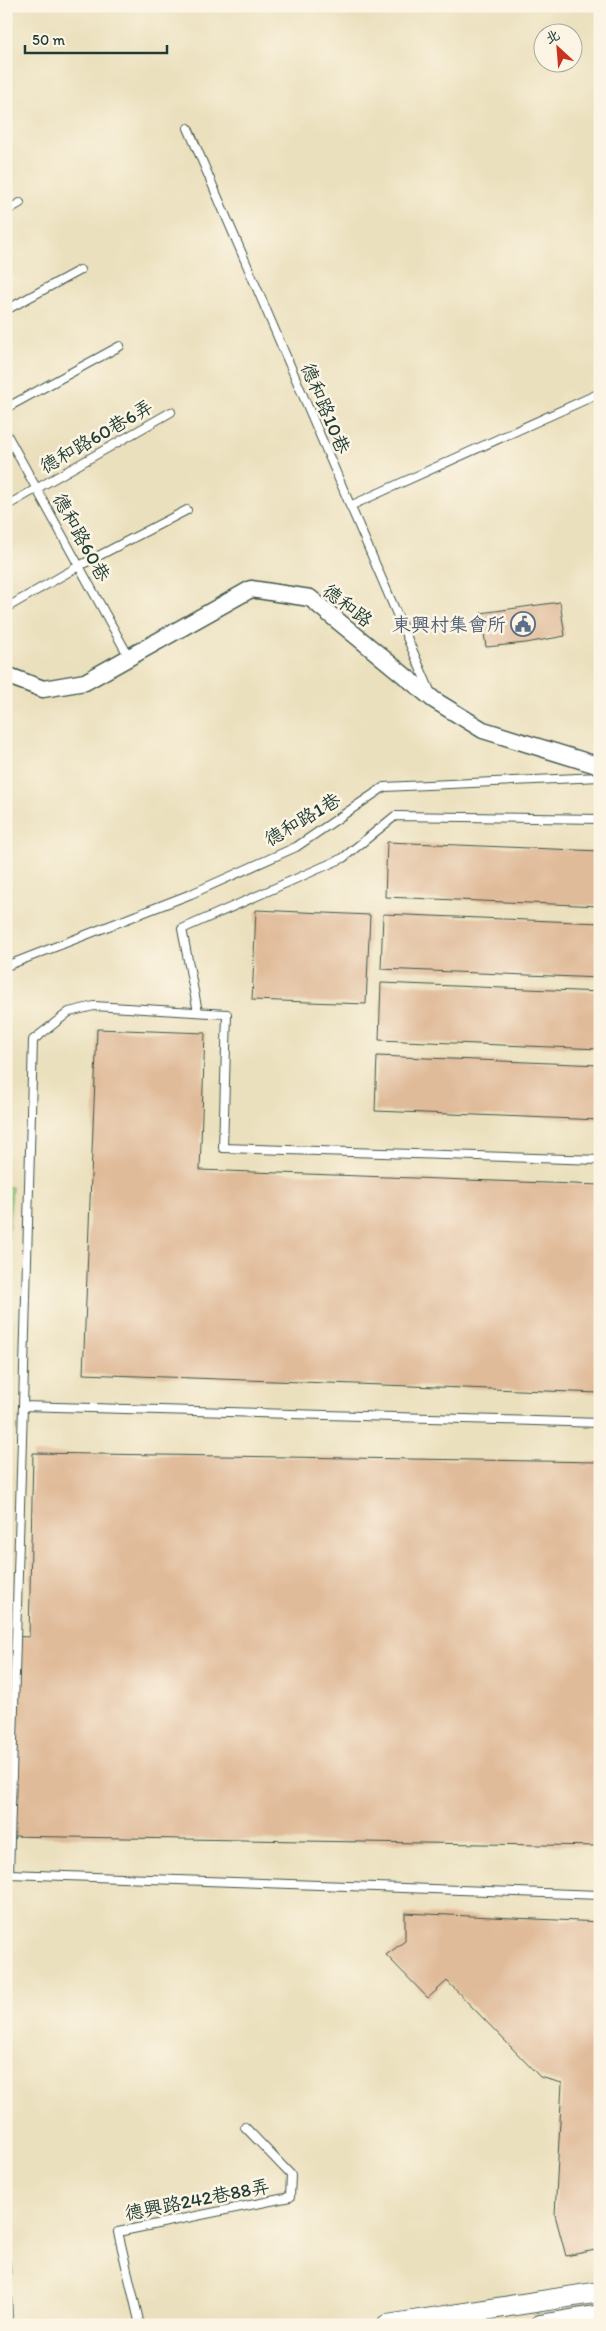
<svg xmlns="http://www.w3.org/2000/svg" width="606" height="2331" viewBox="0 0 606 2331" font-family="Itim,'LXGW WenKai TC',sans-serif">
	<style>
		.green { fill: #a4db8c; stroke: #628c60 }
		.building { fill: #e0bb9a }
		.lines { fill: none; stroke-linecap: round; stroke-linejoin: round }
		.service-casing { stroke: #3e5549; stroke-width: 10 }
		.minor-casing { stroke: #3e5549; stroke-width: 19 }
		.tertiary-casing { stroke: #3e5549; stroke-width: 22 }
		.service { stroke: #fff; stroke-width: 8 }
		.minor { stroke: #fff; stroke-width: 16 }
		.tertiary { stroke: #fff; stroke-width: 20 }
		.labels { text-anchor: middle; stroke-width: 5; stroke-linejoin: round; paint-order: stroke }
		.street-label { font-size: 19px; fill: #1f3d34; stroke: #fcf5e5 }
		.service-label { font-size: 19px; fill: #4e5e75; stroke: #fcf5e5; text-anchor: end }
	</style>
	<rect width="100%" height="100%" fill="#fcf5e5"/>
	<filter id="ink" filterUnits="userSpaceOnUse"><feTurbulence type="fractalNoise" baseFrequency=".02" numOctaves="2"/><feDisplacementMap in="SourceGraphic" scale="10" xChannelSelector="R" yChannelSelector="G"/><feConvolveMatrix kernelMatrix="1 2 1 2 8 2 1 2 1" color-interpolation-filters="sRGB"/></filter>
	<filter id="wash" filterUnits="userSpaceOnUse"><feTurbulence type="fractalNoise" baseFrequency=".0096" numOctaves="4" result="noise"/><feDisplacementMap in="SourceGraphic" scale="20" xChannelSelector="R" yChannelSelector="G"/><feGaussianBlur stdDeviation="1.12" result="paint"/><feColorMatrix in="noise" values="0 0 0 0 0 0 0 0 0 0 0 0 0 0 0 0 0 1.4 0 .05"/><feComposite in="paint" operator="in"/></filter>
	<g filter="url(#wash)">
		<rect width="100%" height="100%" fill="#ebe0bd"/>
		<path class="green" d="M6,1187H12L6,1267Z"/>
		<g id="blocks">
			<path class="building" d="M560,602L565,636L526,643L486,647L481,613Z
				M387,842L600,851V906L385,897Z
				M256,910L370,915L366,1004L252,1000Z
				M383,914L600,923V978L381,969Z
				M381,983L600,992V1049L379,1040Z
				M97,1029L205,1033L200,1170L600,1185V1393L83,1374Z
				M377,1056L600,1065V1120L375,1111Z
				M33,1453L600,1462V1846L6,1836V1636L29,1637Z
				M405,1913L600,1922V2249L566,2256L555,2215L562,2083L540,2077L447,1981L428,1998L386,1955L405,1941Z"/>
		</g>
	</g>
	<g filter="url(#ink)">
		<use href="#blocks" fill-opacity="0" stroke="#3e5549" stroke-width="1"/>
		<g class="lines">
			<defs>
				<path id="service" d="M188,128L430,691
					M6,211L20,203
					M6,310L80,270
					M6,408L120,346
					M6,433L129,657
					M6,506L171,412
					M350,506L600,393
					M6,608L79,566L187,510
					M6,966L191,894L296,847L384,787L600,777
					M198,1012L182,929L343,858L395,816L600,819
					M600,1160L223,1148L227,1014L94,1006L69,1012L33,1040L23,1406L600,1423
					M9,1874L23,1406
					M6,1876L9,1874L600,1895
					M6,2263L8,2325
					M140,2325L118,2232L290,2197L291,2175L245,2127"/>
				<path id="minor" d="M6,675L43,689L85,682L251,589L310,598L434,700L483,730L600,766"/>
				<path id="tertiary" d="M387,2325L600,2292
					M540,2325L600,2315"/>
			</defs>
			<use href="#service" class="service-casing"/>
			<use href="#minor" class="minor-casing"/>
			<use href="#tertiary" class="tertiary-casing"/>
			<use href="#service" class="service"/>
			<use href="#minor" class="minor"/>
			<use href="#tertiary" class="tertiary"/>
		</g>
	</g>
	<defs>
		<symbol id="civic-ring" viewBox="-11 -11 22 22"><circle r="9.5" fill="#fcf5e5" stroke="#5c6f8a" stroke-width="1.5"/><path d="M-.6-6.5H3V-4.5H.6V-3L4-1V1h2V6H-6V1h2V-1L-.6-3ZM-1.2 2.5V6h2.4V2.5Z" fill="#5c6f8a"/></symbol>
	</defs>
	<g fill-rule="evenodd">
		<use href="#civic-ring" x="509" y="610" width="28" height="28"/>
	</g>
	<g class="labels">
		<g class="street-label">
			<text transform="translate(326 408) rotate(67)" y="7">德和路10巷</text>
			<text transform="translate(96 436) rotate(-30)" y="7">德和路60巷6弄</text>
			<text transform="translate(82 537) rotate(61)" y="7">德和路60巷</text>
			<text transform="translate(348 605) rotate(38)" y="7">德和路</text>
			<text transform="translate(302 819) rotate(-31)" y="7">德和路1巷</text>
			<text transform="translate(197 2199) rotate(-11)" y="7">德興路242巷88弄</text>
		</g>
		<g class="service-label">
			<text x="506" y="631">東興村集會所</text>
		</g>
	</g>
	<rect width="606" height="2331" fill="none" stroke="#fcf5e5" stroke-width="25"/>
	<g transform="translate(558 48) rotate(334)"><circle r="24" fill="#fcf5e5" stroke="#a4ab9e"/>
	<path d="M0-4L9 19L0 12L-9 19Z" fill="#c8321e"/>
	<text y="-8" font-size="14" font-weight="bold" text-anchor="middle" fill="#1f3d34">北</text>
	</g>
	<path d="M25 45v8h142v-8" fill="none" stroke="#1f3d34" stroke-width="2.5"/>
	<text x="32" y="45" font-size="15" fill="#1f3d34" stroke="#fcf5e5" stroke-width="4" paint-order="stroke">50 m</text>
</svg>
